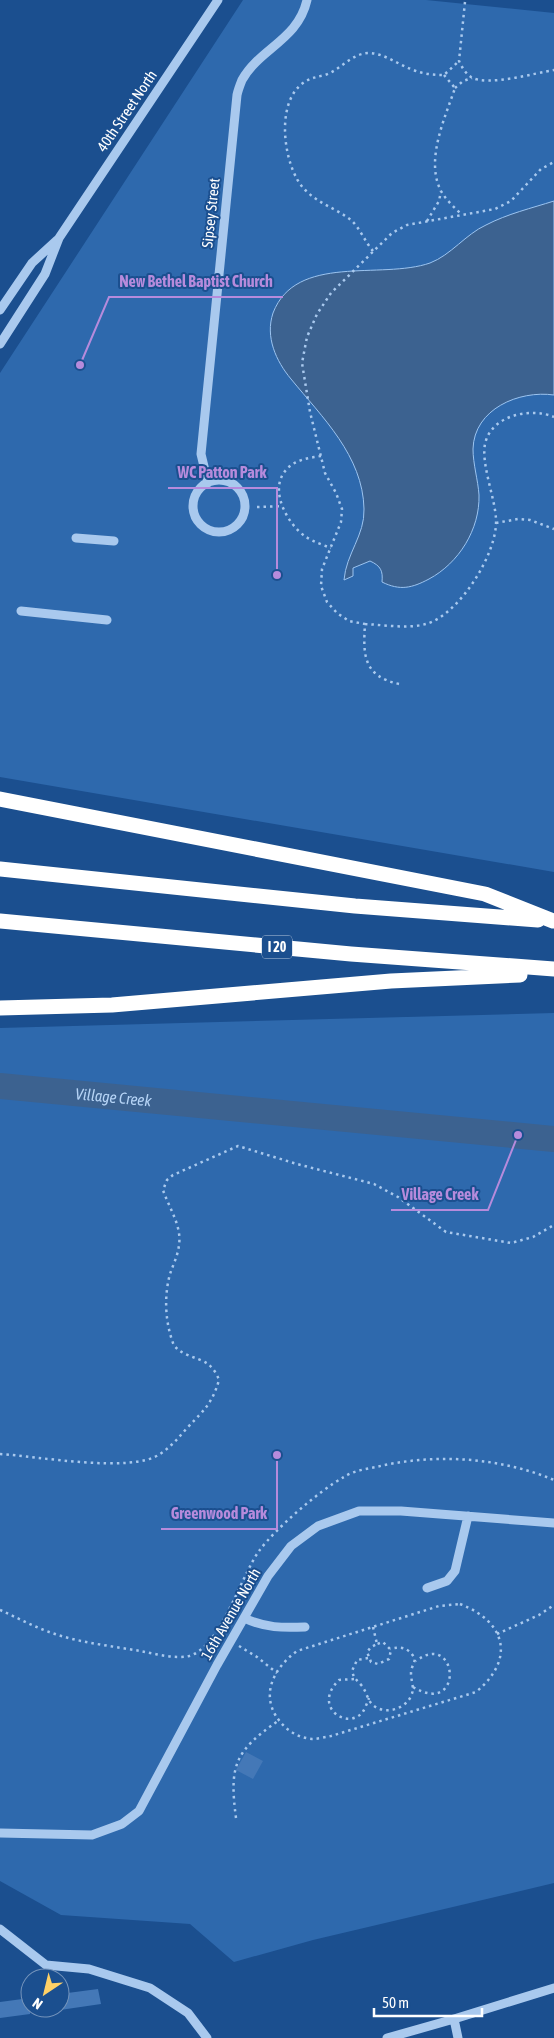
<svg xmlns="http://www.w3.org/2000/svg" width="554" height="2038" viewBox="0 0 554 2038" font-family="'Asap Condensed',sans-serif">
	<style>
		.green { fill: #2e69ad }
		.water { fill: #3c6290; stroke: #9cc4f0 }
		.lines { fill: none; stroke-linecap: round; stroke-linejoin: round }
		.river { stroke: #3c6290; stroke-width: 26 }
		.building { fill: #4478b7 }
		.path { stroke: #a9c9ee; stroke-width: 2.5; stroke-dasharray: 2.5 4; stroke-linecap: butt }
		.minor { stroke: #a9c9ee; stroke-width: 9 }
		.highway { stroke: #fff; stroke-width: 15 }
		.labels { text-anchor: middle; stroke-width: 4; stroke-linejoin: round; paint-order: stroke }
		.shield { fill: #1b4f8f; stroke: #bbcadd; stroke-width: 1 }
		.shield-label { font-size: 14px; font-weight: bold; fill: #fff }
		.street-label { font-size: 15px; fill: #fff; stroke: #1b4f8f }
		.water-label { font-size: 16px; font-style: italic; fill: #b5d3f5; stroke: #1b4f8f }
		.leader { fill: none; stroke: #b68bdc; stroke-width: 2 }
		.callout-dot { fill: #b68bdc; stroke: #1b4f8f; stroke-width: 2 }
		.callout-label { font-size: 16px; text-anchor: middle; font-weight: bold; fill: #b68bdc; stroke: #1b4f8f; stroke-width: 4; stroke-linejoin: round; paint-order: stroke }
	</style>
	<rect width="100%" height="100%" fill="#1b4f8f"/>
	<path class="green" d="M243,0H426L554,13V872L0,777V373Z
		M554,1013V1883L313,1940L234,1962L190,1924L61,1915L0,1881V1028Z"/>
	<path class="water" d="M554,201V395C519,390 474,409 473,449C473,464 478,480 479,495C480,529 459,563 429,579C412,588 400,591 382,582C383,571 381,566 370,561L353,568V576L344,580C346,554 365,535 364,509C363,456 322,417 291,379C276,361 265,337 273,313C296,253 381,280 430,263C451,255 466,234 486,225C507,214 532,208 554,201Z"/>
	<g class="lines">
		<path class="river" id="s1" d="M0,1086L554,1139"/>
	</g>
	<path class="building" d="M246,1752L263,1761L253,1779L236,1770Z
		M98,1989L101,2004L60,2010V1994Z
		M30,1998V2014L0,2018V2002Z"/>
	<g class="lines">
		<path class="path" d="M465,2L459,61C462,67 465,73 471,77C487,87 535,73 554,70
			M444,75L455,88C445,118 425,160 441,191C446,200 455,208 462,215
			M455,88L463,81L472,78
			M427,221L439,201L441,191
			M373,251C365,242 360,228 351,220C333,206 309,201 297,179C283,154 277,102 303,83C310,78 317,77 325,75C340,70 351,54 368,53C384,53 397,64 411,69C422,74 433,75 444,75L459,61
			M321,456C308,458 294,460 286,470C268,490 288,525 306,537C314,542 323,545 331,548
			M257,507L283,506
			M496,523L518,519L530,520L554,529
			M365,624C385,625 407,629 426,624C459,615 498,553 496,519C495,498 481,464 485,444C491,415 531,407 554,417
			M399,684C363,676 363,655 365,624L349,621L337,613L327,602L321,586L322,569L341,522L342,509L336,493L325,473L310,412L302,363L307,337L317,314L331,293L392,233L407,225L495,209L511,201L541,169L554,162
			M0,1454C37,1456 131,1474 160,1454C171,1447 179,1437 188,1427C204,1410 212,1404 219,1380C217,1374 213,1368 208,1364C198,1357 178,1355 173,1343C165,1321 164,1296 170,1274C173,1265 178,1255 179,1245C182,1226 169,1208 163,1190L167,1180L173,1175L238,1146L297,1164L374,1184L398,1197L446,1232L511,1243L533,1237L554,1225
			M460,1604C507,1622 515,1660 476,1692L331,1736C325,1737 318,1739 312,1739C301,1738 291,1733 284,1726C258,1700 271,1670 297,1651L439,1606Z
			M0,1610C18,1618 36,1628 55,1634C82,1643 112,1646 140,1651C156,1654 174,1659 189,1656C220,1648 241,1576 259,1551C275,1529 320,1490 344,1477C353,1471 365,1469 376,1467C434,1453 499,1457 554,1480
			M373,1627L377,1644L371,1647L367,1652L371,1662L378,1664L389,1659L391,1650L383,1642L377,1644
			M497,1634L539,1615L554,1605
			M239,1646L257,1657L277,1673
			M368,1658L357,1660L352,1671C354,1679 357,1680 362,1686C366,1691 367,1698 371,1703C382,1716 405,1710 411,1696C415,1688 411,1682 411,1673C411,1668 414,1664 415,1659C409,1648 402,1646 390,1649
			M354,1679L339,1680C312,1706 346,1730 362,1713C365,1709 367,1703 369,1698
			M413,1687C465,1718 458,1629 416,1661
			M236,1818C229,1765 235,1751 278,1721"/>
		<path class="minor" d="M0,310L32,263L57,240
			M0,344L45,274L59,238L218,0
			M193 506a26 26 0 1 1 52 0a26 26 0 1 1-52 0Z
			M208,483L201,454L237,95C238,90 240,85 242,80C260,48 298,40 307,0
			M76,538L114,541
			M21,611L107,620
			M427,1588L447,1581L455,1571L468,1516
			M244,1618C265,1628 283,1628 305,1627
			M0,1833L92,1835L122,1824L139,1811L217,1665L268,1576L291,1546L318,1526L359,1511H401L554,1523
			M0,1929L46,1965L89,1969L150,1988L188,2013L207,2038
			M454,2019L458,2038
			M387,2038L454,2019L554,1988"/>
		<path class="highway" d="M0,799L485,894L553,921
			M0,869L355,906L538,920
			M0,921L351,954L554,969
			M0,1008L112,1005L391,981L520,975"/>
	</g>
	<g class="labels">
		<rect class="shield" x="262" y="935.5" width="30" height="23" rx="4"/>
		<g class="shield-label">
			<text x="277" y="952">I 20</text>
		</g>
		<g class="street-label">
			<text transform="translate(127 111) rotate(-56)" y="5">40th Street North</text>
			<text transform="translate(211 213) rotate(-84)" y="5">Sipsey Street</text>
			<text transform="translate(231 1614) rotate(-60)" y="5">16th Avenue North</text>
		</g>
		<g class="water-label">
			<text dy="6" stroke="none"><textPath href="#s1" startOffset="114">Village Creek</textPath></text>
		</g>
	</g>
	<path class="leader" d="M80 365L109 297H283M277 575L277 488H168M518 1135L488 1210H391M277 1455L277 1529H161"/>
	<g class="callout-dot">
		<circle cx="80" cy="365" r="5"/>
		<circle cx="277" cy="575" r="5"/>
		<circle cx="518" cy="1135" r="5"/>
		<circle cx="277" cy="1455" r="5"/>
	</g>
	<g class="callout-label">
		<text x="196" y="287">New Bethel Baptist Church</text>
		<text x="222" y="478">WC Patton Park</text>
		<text x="440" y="1200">Village Creek</text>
		<text x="219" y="1519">Greenwood Park</text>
	</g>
	<g transform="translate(45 1993) rotate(215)"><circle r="24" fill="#1b4f8f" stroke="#7695bc"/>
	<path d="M0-4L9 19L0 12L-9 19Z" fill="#ffd166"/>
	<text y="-8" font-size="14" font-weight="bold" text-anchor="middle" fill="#ffffff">N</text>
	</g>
	<path d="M374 2008v8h108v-8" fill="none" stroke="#ffffff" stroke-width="2.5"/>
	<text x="382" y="2008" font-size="15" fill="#ffffff" stroke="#1b4f8f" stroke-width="4" paint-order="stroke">50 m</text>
</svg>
